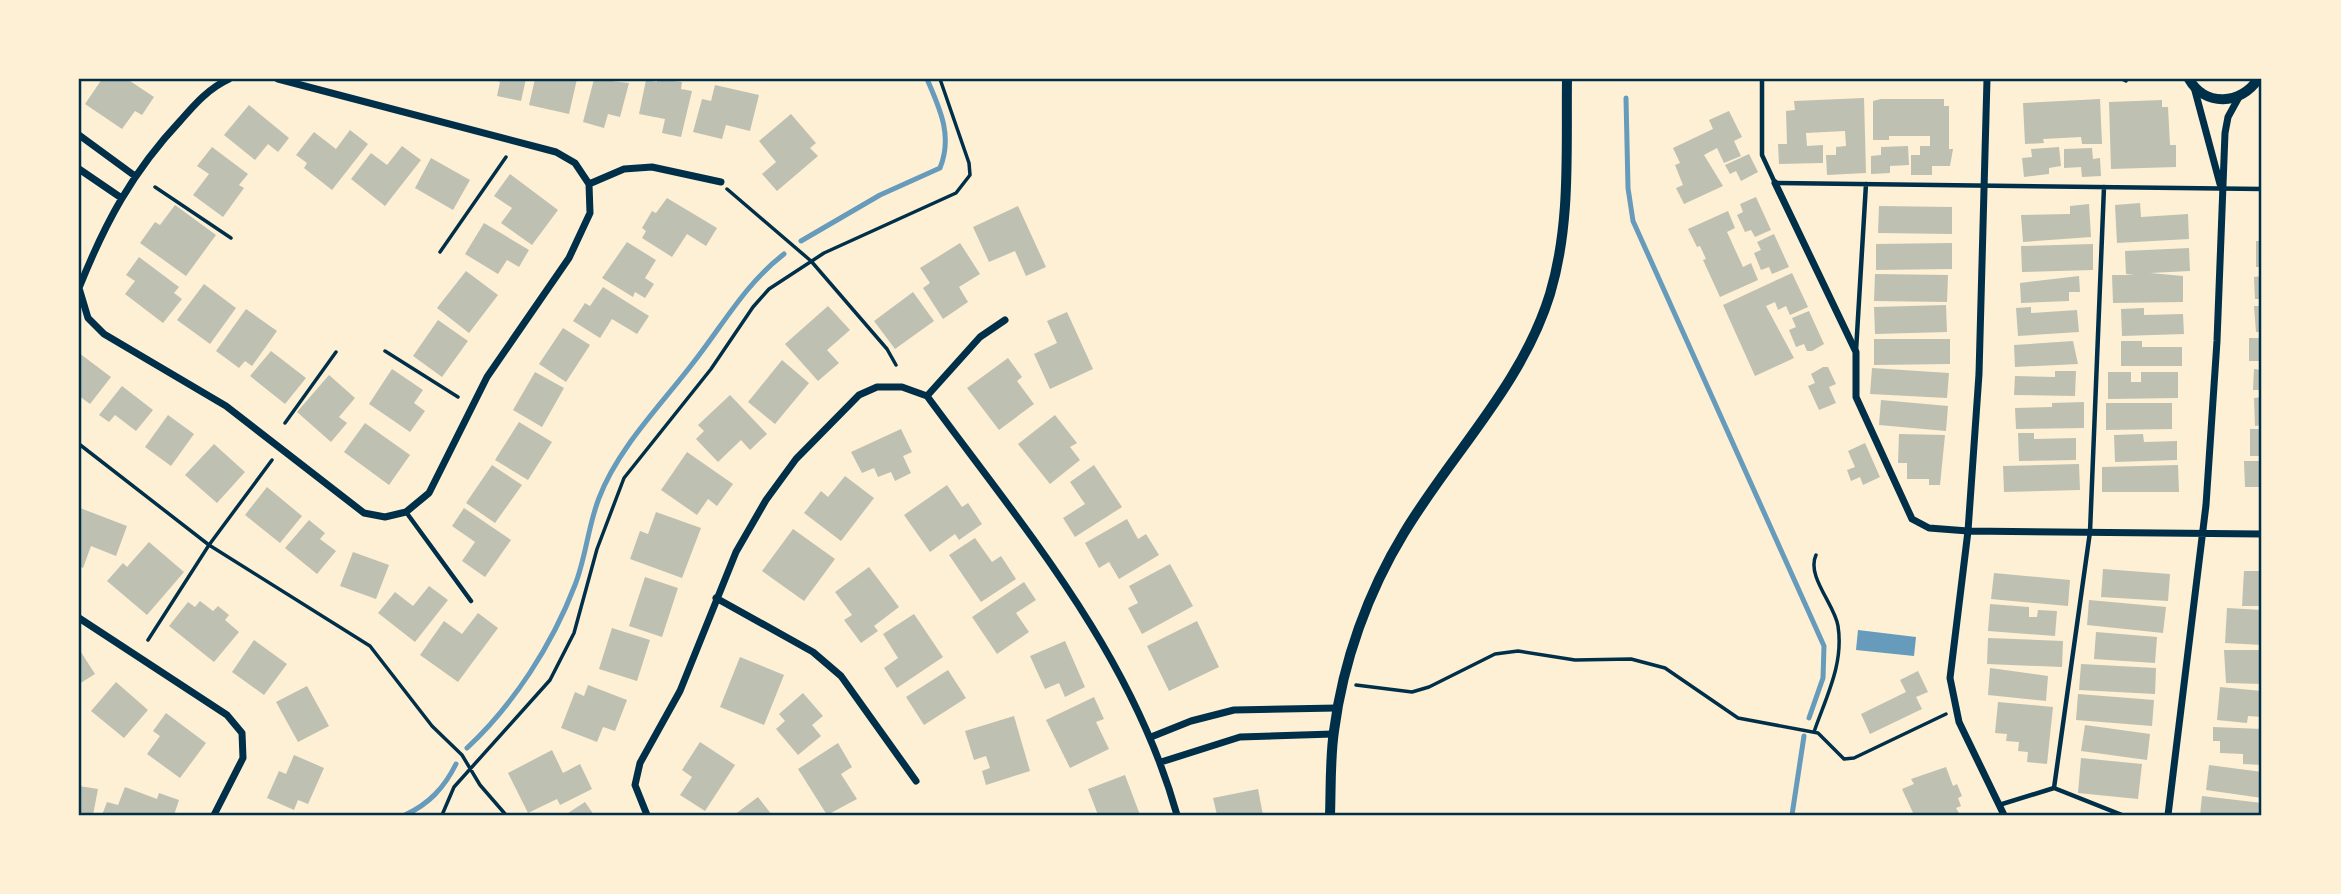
<svg xmlns="http://www.w3.org/2000/svg" width="2341" height="894" viewBox="0 0 2341 894" font-family="'Varela Round',sans-serif">
	<style>
		.water { fill: #669bbc }
		.lines { fill: none; stroke-linecap: round; stroke-linejoin: round }
		.stream { stroke: #669bbc; stroke-width: 5 }
		.building { fill: #bec0b2 }
		.path { stroke: #003049; stroke-width: 3.5 }
		.service { stroke: #003049; stroke-width: 4.5 }
		.minor { stroke: #003049; stroke-width: 7 }
		.tertiary { stroke: #003049; stroke-width: 10 }
		.neatline { fill: none; stroke: #003049; stroke-width: 2.5 }
	</style>
	<rect width="100%" height="100%" fill="#fdf0d5"/>
	<path class="water" d="M1858,630L1916,637L1914,656L1856,650Z"/>
	<g class="lines">
		<path class="stream" d="M1626,98L1628,188L1633,221L1824,646L1823,678L1809,718
			M801,241L880,195L940,168C953,136 940,109 927,79
			M467,748C514,704 552,645 575,585C586,557 588,526 599,498C618,448 661,405 693,363C723,325 745,284 784,254
			M405,815C429,804 444,788 456,764
			M1792,815L1804,736"/>
	</g>
	<path class="building" d="M102,79H127L154,97L142,115L135,111L122,129L85,104Z
		M491,79H526L521,101L497,96L500,82Z
		M535,79H577L569,114L529,105Z
		M594,79L629,83L620,117L608,114L604,128L583,122Z
		M657,79L682,82L681,89L692,91L681,137L662,133L665,119L639,114L646,80L657,82Z
		M715,85L759,95L750,131L726,125L722,139L693,132L702,99L711,101Z
		M1864,98L1866,173L1827,175L1826,155H1836V147L1846,146L1845,131L1806,133L1807,146L1823,145V163L1779,164L1778,144H1787L1786,111L1795,110L1794,101Z
		M1881,99H1944V106H1949V149H1953L1950,166H1932V175H1911V155H1920V146H1930V136H1889V140H1873V101Z
		M2100,99L2102,144H2082L2081,137L2043,139L2044,143L2025,144L2023,103Z
		M2162,100V107H2168L2170,145H2176V167L2111,169L2109,102Z
		M249,105L289,138L278,152L268,144L255,160L224,135Z
		M1729,111L1742,137L1734,141L1741,156L1724,163L1717,148L1704,155L1723,186L1684,204L1676,188L1683,185L1675,165L1680,163L1673,148L1713,129L1709,120Z
		M791,114L816,143L810,148L818,156L777,191L762,174L776,162L759,141Z
		M350,130L368,144L332,190L304,168L307,163L296,155L314,132L336,149Z
		M402,146L421,160L385,206L351,179L371,153L387,165Z
		M1908,146L1909,165L1890,166V173L1871,174V156L1881,155V147Z
		M212,147L248,174L239,185L244,188L223,217L193,195L209,174L197,166Z
		M2059,147L2061,166L2049,168V174L2024,177L2022,158L2032,157L2031,149Z
		M2092,148L2093,159L2100,158L2101,176L2082,177L2081,167L2064,168V149Z
		M1749,154L1758,172L1741,181L1736,171L1730,174L1725,165Z
		M431,158L470,180L453,210L415,188Z
		M510,174L558,210L532,245L501,223L512,208L494,196Z
		M1756,197L1771,230L1755,237L1751,230L1745,232L1737,215L1743,212L1740,204Z
		M667,198L717,228L706,246L687,234L672,257L642,238L646,231L642,228L652,211L656,213Z
		M2140,203L2141,217L2188,214L2189,239L2117,243L2115,205Z
		M2089,204L2091,237L2023,242L2021,215L2070,214V206Z
		M175,205L216,235L186,276L140,243L155,222L160,225Z
		M1018,206L1046,267L1026,276L1015,251L989,262L973,227Z
		M1879,206L1952,207V234L1878,233Z
		M1728,211L1735,228L1727,232L1743,267L1751,263L1758,280L1720,297L1703,260L1706,259L1700,246L1697,247L1688,229Z
		M484,223L529,250L519,267L507,260L498,274L465,254Z
		M1774,234L1789,267L1772,274L1769,267L1761,270L1754,253L1761,250L1757,242Z
		M2256,241H2262V267H2256Z
		M627,242L656,260L645,278L654,284L645,298L635,292L633,297L602,278Z
		M960,243L980,274L959,287L968,302L943,319L923,288L930,283L920,268Z
		M1952,243V269L1876,270V244Z
		M2093,244V270L2022,272L2021,246Z
		M2189,248L2190,271L2150,273L2183,276V302L2113,303L2112,275H2134L2126,274L2125,251Z
		M139,257L179,287L174,293L182,299L163,323L125,294L135,281L126,275Z
		M466,271L498,295L469,333L437,308Z
		M1792,273L1808,307L1790,315L1786,306L1778,310L1775,302L1766,306L1794,358L1755,376L1723,305Z
		M1875,274L1948,275L1947,302L1874,301Z
		M2079,276L2080,292H2069V301L2021,303L2020,283Z
		M2262,276V299H2255L2254,277Z
		M204,284L236,308L210,344L177,320Z
		M603,287L649,316L637,334L612,319L600,338L573,321L585,303L590,306Z
		M913,292L934,321L895,349L874,321Z
		M1946,305L1947,332L1875,334L1874,307Z
		M828,306L850,330L827,350L839,363L818,381L785,344Z
		M2254,306H2262V332H2256Z
		M2031,307V313L2077,310L2079,332L2018,336L2016,308Z
		M2144,308V315L2183,314L2184,334L2122,336L2121,309Z
		M246,309L277,331L252,366L245,361L239,368L216,351Z
		M1809,311L1824,344L1812,351H1807L1804,344L1796,347L1789,330L1796,327L1792,318Z
		M1067,312L1093,369L1050,389L1034,354L1057,343L1047,321Z
		M438,320L468,341L442,377L413,356Z
		M563,328L590,345L566,382L539,364Z
		M2249,338H2262V361H2249Z
		M1874,339H1950V364L1874,365Z
		M2073,341L2078,364L2015,367L2014,345Z
		M2121,341H2142V347H2182V366H2121Z
		M271,351L306,378L285,404L250,376Z
		M79,353L111,377L90,404L79,396Z
		M1008,358L1022,377L1017,381L1034,404L999,430L967,388Z
		M782,360L809,383L775,424L748,402Z
		M1823,367H1828L1836,384L1829,387L1836,403L1819,410L1808,386L1815,383L1811,374Z
		M1872,368L1949,373L1947,398L1870,394Z
		M392,369L423,390L414,403L425,411L410,432L369,404Z
		M2254,369L2262,370V390H2253Z
		M2055,371H2076L2075,396L2014,395L2015,376L2055,377Z
		M535,372L564,388L542,427L513,410Z
		M2108,372H2131V382H2141V372H2178V398L2108,399Z
		M329,375L355,398L339,417L347,423L331,442L297,412Z
		M122,386L153,410L136,431L115,415L109,422L99,415Z
		M730,395L767,434L750,450L741,440L718,462L696,439L704,431L698,425Z
		M2262,397V425L2255,426L2254,398Z
		M1881,400L1948,406L1946,431L1879,425Z
		M2084,402V428L2016,429L2015,408L2052,407V403Z
		M2106,403H2172V429L2106,430Z
		M168,415L194,434L171,466L145,447Z
		M1055,415L1077,443L1070,447L1080,460L1050,484L1018,444Z
		M519,422L552,442L528,480L495,460Z
		M365,423L410,455L389,485L344,452Z
		M901,429L912,452L903,456L911,473L895,481L891,472L878,477L874,468L862,473L851,452Z
		M2250,429H2262V456H2250Z
		M2018,433H2034V439L2076,438V460L2019,461Z
		M1899,434L1945,435L1940,485H1929V479H1907V463H1898Z
		M2143,434L2144,442L2177,441V460L2115,462L2114,435Z
		M1865,443L1880,477L1863,485L1860,477L1851,481L1847,470L1855,467L1848,451Z
		M214,444L245,472L217,503L185,475Z
		M687,452L733,484L717,506L708,499L697,515L661,490Z
		M2244,461H2262V487H2245Z
		M2079,464L2080,490L2004,492L2003,466Z
		M492,465L522,485L495,523L466,503Z
		M1094,465L1122,507L1075,537L1063,518L1085,504L1070,482Z
		M2178,465L2179,492H2102V467Z
		M845,476L874,498L841,541L804,513L821,491L828,497Z
		M947,485L962,507L968,503L982,524L959,540L955,534L930,552L904,515Z
		M267,487L302,516L280,543L245,515Z
		M80,508L127,526L116,556L91,546L83,568L79,566Z
		M464,508L511,540L485,577L462,561L475,542L452,526Z
		M656,512L701,528L682,578L630,559L640,531L648,534Z
		M1127,519L1138,539L1146,534L1159,555L1119,579L1109,562L1099,568L1085,543Z
		M309,520L325,533L320,539L336,551L317,574L285,548Z
		M793,529L835,559L804,601L762,571Z
		M975,538L992,562L1001,556L1016,579L981,602L949,555Z
		M149,542L184,572L147,615L107,581L123,563L127,567Z
		M353,552L389,565L376,599L340,586Z
		M1170,564L1193,606L1142,634L1128,608L1138,603L1129,586Z
		M869,567L899,607L874,626L878,631L861,643L844,620L852,615L835,592Z
		M2103,569L2170,574L2168,601L2101,597Z
		M2244,571H2262V606H2242Z
		M1994,573L2070,580L2068,606L1991,599Z
		M645,577L678,588L662,637L629,626Z
		M1024,582L1036,600L1016,613L1029,632L997,654L972,617Z
		M429,586L448,600L415,642L378,613L395,592L413,606Z
		M2089,600L2166,607L2163,633L2087,625Z
		M200,601L213,611L218,606L229,615L225,620L239,632L214,662L169,626L188,602L195,607Z
		M1990,604L2029,607V617H2037L2038,610L2057,611L2055,636L1988,631Z
		M2227,608L2262,610V645L2225,643Z
		M478,613L498,628L458,682L420,655L444,621L462,634Z
		M914,614L943,657L897,688L884,668L898,658L883,634Z
		M1197,621L1219,667L1169,691L1147,646Z
		M612,628L650,640L637,681L599,669Z
		M2096,632L2157,637L2155,663L2094,659Z
		M1988,638L2063,641L2062,667L1987,664Z
		M254,640L287,664L264,695L232,672Z
		M1065,641L1085,687L1065,697L1059,683L1045,689L1030,656Z
		M79,649L95,674L79,684Z
		M2224,650H2262V684L2226,683Z
		M740,657L784,675L764,725L720,707Z
		M2081,664L2156,668L2155,694L2079,690Z
		M1990,668L2048,676L2046,701L1988,695Z
		M948,670L966,698L924,725L906,697Z
		M1918,671L1928,692L1916,697L1922,709L1870,734L1861,714L1906,692L1900,680Z
		M116,682L148,710L124,738L91,711Z
		M588,685L627,700L615,731L603,727L597,742L561,728L575,692L584,696Z
		M307,686L329,726L298,742L276,702Z
		M2220,687L2262,691V717L2248,716L2247,723L2217,720Z
		M803,693L823,716L812,725L821,736L798,755L776,729L785,721L779,714Z
		M2078,694L2154,700L2152,726L2076,720Z
		M1094,697L1104,719L1096,722L1109,749L1070,768L1046,720Z
		M1998,702L2053,707L2047,764L2027,762L2028,752L2018,751L2019,742L2006,741L2007,734L1995,733Z
		M166,713L206,743L180,778L147,754L160,736L153,731Z
		M1014,716L1030,771L986,785L982,771L990,768L986,756L974,760L965,731Z
		M2085,725L2150,734L2147,760L2081,751Z
		M2213,727L2262,729V765L2243,764V754L2220,753V741H2213Z
		M700,742L735,765L705,811L680,795L692,777L682,770Z
		M838,743L852,767L841,774L857,799L827,815L798,769Z
		M552,750L563,773L580,764L592,789L560,805L557,799L528,813L508,773Z
		M294,755L324,768L308,804L298,800L294,810L267,798L279,771L286,774Z
		M2081,758L2142,764L2138,799L2078,793Z
		M2209,765L2262,772V798L2206,790Z
		M1946,767L1953,786L1957,784L1962,796L1958,798L1961,806L1956,808L1960,815H1914L1902,789L1914,784L1911,779Z
		M1125,775L1140,815H1098L1088,789Z
		M79,786L98,789L93,815H79Z
		M125,787L157,799L159,793L179,800L174,815H102L107,802L118,805Z
		M1258,789L1263,815H1217L1213,798Z
		M2202,796L2262,803V815H2200Z
		M758,797L772,815H734Z
		M585,802L594,815H565Z"/>
	<g class="lines">
		<path class="path" d="M2122,79L2126,81
			M155,187L231,238
			M727,189L811,261L887,349L896,365
			M440,252L506,157
			M385,351L458,397
			M285,423L336,352
			M79,444L209,545L370,646L432,726L462,755L480,785L506,815
			M148,640L209,545L272,460
			M1356,685L1412,692L1429,687L1495,654L1518,651L1575,660L1631,659L1665,668L1738,718L1818,733L1844,759L1854,758L1946,714
			M1814,732C1826,697 1844,664 1838,626C1835,605 1806,576 1816,555
			M442,815L454,787L550,680L574,633L597,549L624,478L711,369L753,307L769,289L824,253L956,193L970,175L969,163L940,79"/>
		<path class="service" d="M1762,79V155L1775,183L2262,189
			M1856,351L1866,184
			M406,512L471,601
			M2054,788L2090,532L2104,187
			M1999,805L2054,788L2122,815"/>
		<path class="minor" d="M229,79C209,88 195,104 181,120C132,172 105,223 79,288L88,318L104,334L226,406L364,513L385,517L406,512L429,493L487,377L569,258L590,213L589,184
			M278,79L556,152L575,163L589,184
			M1987,79L1979,374L1968,531L1950,678L1959,722L2004,815
			M2194,87L2220,184
			M79,135L135,176
			M79,169L120,197
			M1775,183L1856,352V397L1912,519L1929,528L1968,531L2262,534
			M589,184L624,169L652,167L721,182
			M927,396C1024,528 1132,654 1177,815
			M927,396L980,337L1005,320
			M716,598L813,652L841,676L916,781
			M79,618L227,715L242,733L243,758L214,815
			M1151,737L1191,721L1234,710L1337,708
			M1161,762L1240,737L1333,734
			M647,815L635,785L640,763L680,691L736,552L766,500L796,459L859,395L877,387H902L927,396
			M2168,815L2206,505L2217,341L2225,133L2228,117L2239,97"/>
		<path class="tertiary" d="M2189,79C2205,107 2241,105 2258,79
			M1330,815C1331,787 1330,758 1334,731C1343,661 1368,592 1404,533C1452,453 1522,385 1550,294C1571,224 1566,151 1567,79"/>
	</g>
	<rect width="2341" height="894" fill="none" stroke="#fdf0d5" stroke-width="161"/>
	<rect x="80" y="80" width="2180" height="734" class="neatline"/>
</svg>
